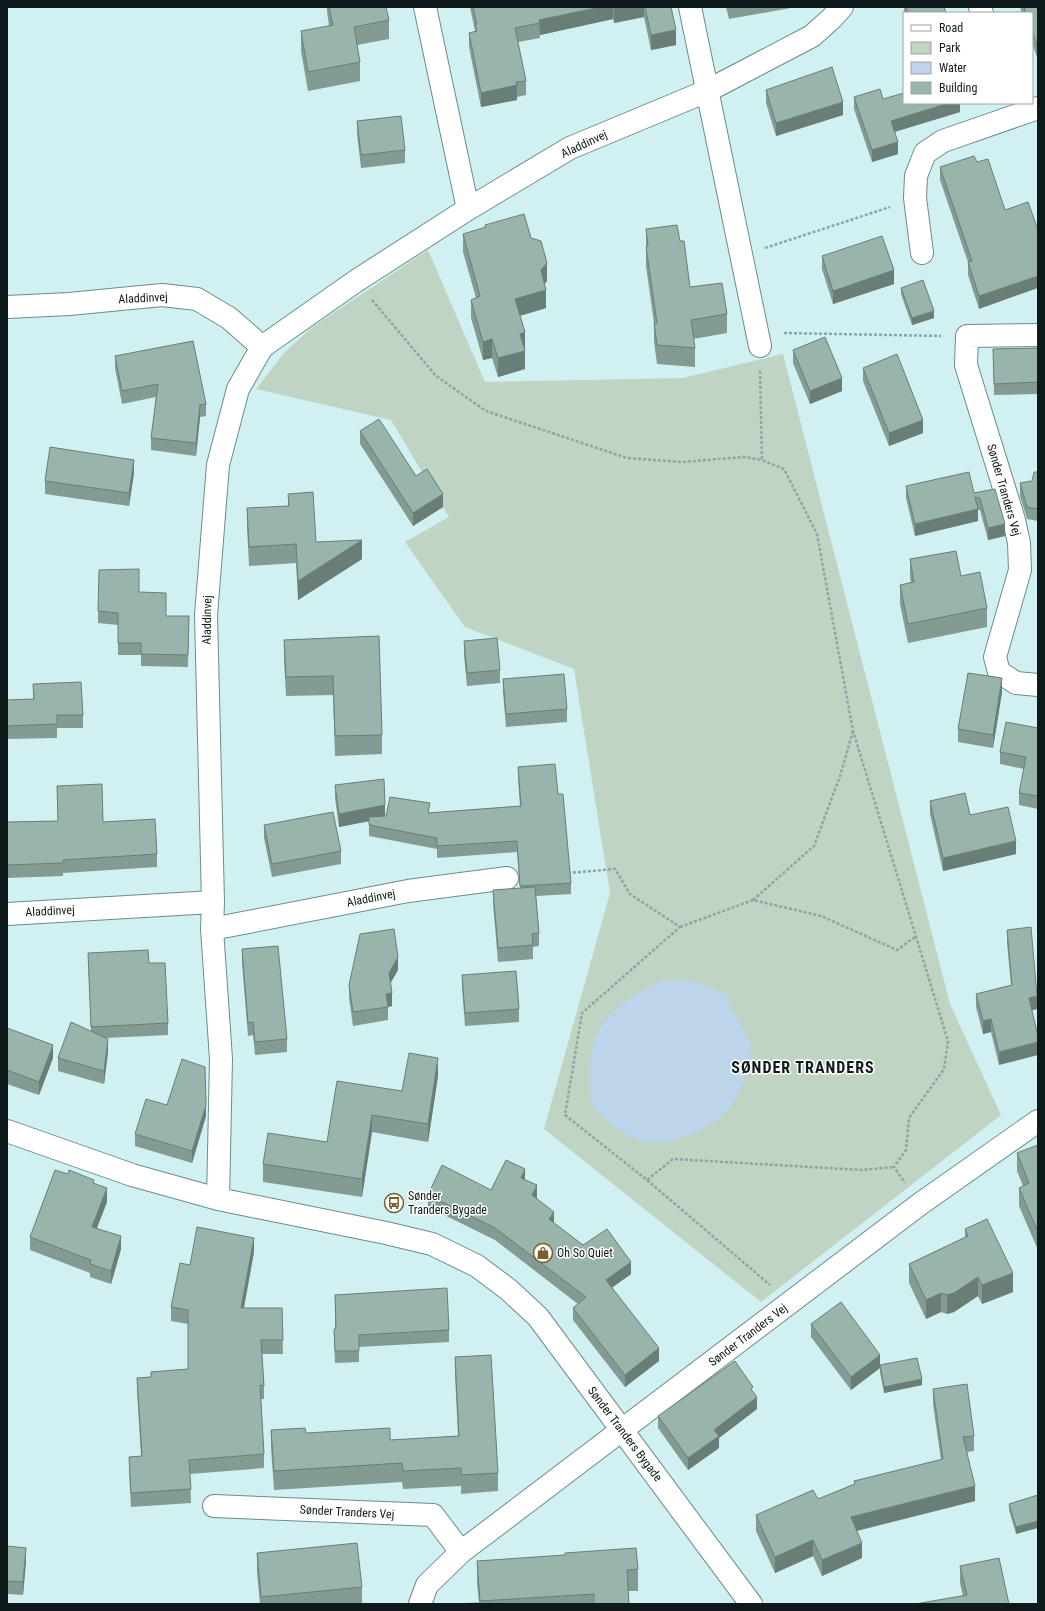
<svg xmlns="http://www.w3.org/2000/svg" width="1045" height="1611" viewBox="0 0 1045 1611" font-family="'Roboto Condensed',sans-serif">
	<style>
		.green { fill: #bfd4c3 }
		.water { fill: #bcd5eb }
		.lines { fill: none; stroke-linecap: round; stroke-linejoin: round }
		.minor-casing { stroke: #6d8b8c; stroke-width: 24 }
		.path { stroke: #8ca6a7; stroke-width: 2.5; stroke-dasharray: 3 2; stroke-linecap: butt }
		.minor { stroke: #fff; stroke-width: 22 }
		.wall { fill: #839b93 }
		.shaded-wall { fill: #6a7e78 }
		.building { fill: #98b4ab; stroke: #6a7e78 }
		.labels { text-anchor: middle; stroke-width: 3; stroke-linejoin: round; paint-order: stroke }
		.street-label { font-size: 12px; fill: #0d191a; stroke: #fff }
		.poi-label { font-size: 12px; fill: #0d191a; stroke: #fff; text-anchor: start }
		.district-label { font-size: 16px; font-weight: bold; letter-spacing: 1px; fill: #0d191a; stroke: #fff }
	</style>
	<rect width="100%" height="100%" fill="#d0f0f1"/>
	<path class="green" d="M428,250L485,382L683,378L783,354L950,1004L1001,1115L761,1302L544,1129L610,893L574,669L465,627L405,542L449,517L391,420L256,389L284,353L311,328Z"/>
	<path class="water" d="M662,980H686L710,987L728,995L731,1010L741,1023L747,1038L752,1041C750,1054 748,1067 744,1080C741,1090 730,1109 722,1116C706,1131 668,1147 646,1141C623,1136 607,1121 591,1105C585,1033 599,1012 662,980Z"/>
	<g class="lines">
		<defs>
			<path id="minor" d="M425,7L468,209
				M690,7L760,346
				M980,7L982,13
				M922,253L915,198L916,176L925,153L943,141L1038,108
				M7,307L69,304L162,295L197,299L229,318L262,347
				M1038,335L967,336L966,365L1014,520L1019,543L1020,570L995,657L999,672L1016,683L1038,685
				M7,914L213,902
				M212,929L408,891L507,878
				M7,1131L132,1175L218,1199L386,1233L432,1244L477,1266L509,1290L538,1317L751,1604
				M218,1199L221,1059L212,929L213,902L206,615L218,465L238,389L262,347L356,281L468,209L570,148L707,91L812,36L832,18L842,7
				M214,1506L433,1515L461,1552
				M420,1604L427,1585L461,1552L920,1204L1038,1121"/>
		</defs>
		<use href="#minor" class="minor-casing"/>
		<path class="path" d="M765,248L890,207
			M372,300L436,376L486,411L627,458L682,462L744,457L762,460
			M784,333L941,336
			M760,371L762,460L784,469L817,534L853,731L948,1041L944,1069L909,1118L906,1150L894,1167L905,1183
			M853,731L840,776L814,846L753,900L821,916L897,950L915,937
			M568,873L615,869L630,894L680,927L582,1013L565,1115L647,1180L673,1159L862,1170L894,1167
			M680,927L753,900
			M647,1180L770,1285"/>
		<use href="#minor" class="minor"/>
	</g>
	<path class="wall" d="M327,7H386L389,20V39L357,45L360,62V81L308,91L301,51V31L329,26L327,11Z
		M470,7H671L676,45L651,50L644,17L614,23L613,19L540,35V38L518,42L526,81V95L517,97V100L481,107L469,47V33L475,31Z
		M726,7H791V8L729,19Z
		M904,7H944L946,13H904Z
		M1020,7H1038V60L1032,43V13H1022Z
		M766,90L843,115L776,136L766,103Z
		M854,97L883,99L960,103V112L894,132L898,154L872,162L854,109Z
		M357,121L405,150V163L361,168L357,134Z
		M988,159L979,309L968,275V262L940,180V167L977,162Z
		M485,225L531,238L547,281L544,284L546,308L520,316L525,351V369L498,377L492,358L483,360L471,318V300L476,298L463,252V234L485,228Z
		M646,229L680,241L690,287L727,314V333L693,339L695,348V367L657,364L654,342V323L646,266Z
		M822,256L894,284L833,304L822,269Z
		M901,288L934,318L912,325L901,294Z
		M1038,348V394L994,395L993,349Z
		M793,350L842,391L810,404L793,363Z
		M115,356L206,404V416L200,417L196,456L151,450V438L156,397L122,404L115,368Z
		M863,368L923,433L889,446L863,381Z
		M360,431L443,507L413,526L360,444Z
		M1038,472V521L1027,519L1020,496V483L1032,481Z
		M134,473L129,506L45,494V481Z
		M906,486L974,493L995,489L1005,536L988,540L980,510H978V521L915,536L906,498Z
		M288,494L316,542L362,559L298,600L296,563L249,566L247,527V508L288,506Z
		M910,559L961,576L987,608V627L908,643L900,604V585L911,582L910,578Z
		M139,592L166,616H189L188,667L141,666V655H118V625L98,623V611Z
		M379,636L382,735V754L335,756L333,695L286,696L284,659V640Z
		M464,641L500,670V683L467,686L464,655Z
		M503,679L567,709V722L506,727L503,692Z
		M33,684L83,715V728H57V738L7,739V700L33,699Z
		M1002,692L993,748L958,742V729Z
		M1038,728V809L1019,805V793L1024,769L1000,764V752Z
		M518,767L558,794L571,883V894L536,896L539,933V946L533,947V959L498,962L493,903V890L520,888L517,852L437,858V849L369,836V821L339,827L335,798V785L385,816L520,806L518,778Z
		M57,786L103,822L157,854V867L63,873V876L7,878V822L58,821Z
		M930,801L970,815L1016,854L943,871L930,814Z
		M264,825L341,851V864L272,877L264,838Z
		M1007,930L1037,1009L1032,1010L999,1065L991,1032L983,1034L976,1007V994L1011,985L1007,943Z
		M242,949L287,1039V1052L255,1055L253,1035L248,1036L242,963Z
		M88,953L149,963L168,1023V1035L106,1038L108,1052L104,1084L58,1071V1058L91,1031Z
		M398,970L390,983L392,1006L388,1007V1020L353,1026L349,998V985Z
		M462,975L519,1009V1022L465,1026L462,988Z
		M7,1028L53,1058L39,1095L7,1084Z
		M438,1076L428,1142L372,1132L362,1197L263,1182V1164L327,1142L402,1091Z
		M167,1105L206,1116L192,1163L135,1146V1134Z
		M1038,1145V1250L1019,1206V1188L1023,1186L1017,1171V1153Z
		M525,1179L537,1198L554,1223L583,1245L631,1274L612,1287L659,1361L625,1387L573,1320V1308L578,1304L495,1240L428,1207V1195L491,1190Z
		M94,1183L107,1202L97,1228L121,1249L111,1284L90,1277V1273L30,1250V1237Z
		M965,1229L1013,1292L982,1304L978,1296L954,1312L947,1314L941,1312L926,1319L909,1283V1264L965,1237Z
		M254,1252L244,1308H282L283,1354H262L264,1386V1399H261L264,1454V1468L190,1474L191,1503L131,1507L129,1471V1457L141,1456L137,1391V1378L151,1377V1372L188,1369V1324L171,1321V1307L190,1265Z
		M335,1295L449,1330V1342L359,1347V1362L335,1363L334,1341V1329H335Z
		M811,1324L880,1365L922,1385L884,1393L880,1372V1368L851,1390L811,1337Z
		M455,1357L498,1473V1491L461,1494V1486L403,1489L402,1482L274,1490L271,1448V1430L306,1433L390,1440L458,1436L455,1375Z
		M933,1389L974,1436V1451L967,1452L975,1501L857,1531L862,1558L822,1576L813,1556L775,1573L756,1531V1515L818,1499L854,1484V1481L941,1460L933,1404Z
		M753,1392L757,1409L719,1438V1448L688,1470L658,1428V1416Z
		M1038,1495L1016,1534L1009,1510V1504Z
		M7,1546L26,1561L23,1595L7,1594Z
		M257,1553L362,1587V1604H260L257,1572Z
		M477,1561L638,1569V1591H628L629,1604H479L477,1582Z
		M960,1566L1009,1604L963,1596L960,1583Z"/>
	<path class="shaded-wall" d="M601,7H613V19L540,35L539,20Z
		M619,7H644V17L614,23V8Z
		M676,30V45L651,50V35Z
		M517,85V100L481,107V93Z
		M843,102V115L776,136V123Z
		M949,103H960V112L891,133V121Z
		M898,142V154L872,162V150Z
		M547,263V281L541,289V270Z
		M894,270V284L833,304V291Z
		M1038,276V288L979,309V296Z
		M546,290V308L515,317V299Z
		M934,311V318L912,325V318Z
		M525,332V369L498,377V358L520,334Z
		M492,339V358L483,360V342Z
		M842,378V391L810,404V391Z
		M200,405V417L196,456V443Z
		M923,420V433L889,446V433Z
		M134,460V473L129,506V493Z
		M443,494V507L413,526V513Z
		M978,509V521L915,536V524Z
		M1005,524V536L988,540V528Z
		M362,540V559L298,600V581Z
		M1002,678V692L993,748V735Z
		M385,805V818L339,827V814Z
		M1016,841V854L943,871V858Z
		M398,957V970L389,986V973Z
		M392,993V1006L388,1007L386,994Z
		M1037,996V1009L1029,1011V998Z
		M991,1019V1032L983,1034V1021Z
		M108,1039V1052L104,1084V1071Z
		M1038,1042V1055L999,1065V1052Z
		M53,1045V1058L39,1095V1082Z
		M438,1058V1076L428,1142V1124Z
		M206,1105V1116L192,1163V1151Z
		M372,1115V1132L362,1197V1179Z
		M525,1169V1182L521,1178Z
		M537,1185V1197L532,1207V1195Z
		M107,1188V1202L92,1240V1227Z
		M554,1212V1224L549,1219Z
		M121,1236V1249L111,1284V1271Z
		M254,1238V1252L241,1322V1308Z
		M631,1262V1274L606,1292V1280Z
		M1013,1273V1292L982,1304V1285Z
		M978,1277V1296L954,1312L947,1314V1295Z
		M941,1293V1312L926,1319V1300Z
		M659,1348V1361L625,1387V1375Z
		M880,1355V1368L851,1390V1377Z
		M922,1379V1385L884,1393V1387Z
		M757,1397V1409L719,1438V1448L688,1470V1458L714,1430Z
		M975,1486V1501L851,1532V1517Z
		M1038,1521V1528L1016,1534V1527Z
		M813,1540V1556L775,1573V1557Z
		M862,1543V1558L822,1576V1560Z
		M26,1548V1561L23,1595V1582Z"/>
	<path class="building" d="M329,7H386L389,20L354,27L360,62L308,72L301,31L333,25Z
		M473,7H601L539,20L540,23L515,28L526,81L516,82L517,85L481,93L469,33L477,31L475,24H477Z
		M645,7H671L676,30L651,35Z
		M906,7H944L946,13H908Z
		M1024,7H1038V48L1032,31V13H1026Z
		M832,67L843,102L776,123L766,90Z
		M880,89L883,99L904,93V103H949L891,121L898,142L872,150L854,97Z
		M401,116L405,150L361,155L357,121Z
		M974,156L977,162L988,159L1005,210L1028,202L1038,230V276L979,296L968,262L972,261L940,167Z
		M524,214L531,238L541,241L547,263L541,270L546,290L515,299L525,332L520,334L525,351L498,358L492,339L483,342L471,300L480,296L463,234L486,227L485,225Z
		M677,225L680,241H684L690,287L722,283L727,314L691,320L695,348L657,345L654,323H657L646,247L648,246L646,229Z
		M882,236L894,270L833,291L822,256Z
		M923,280L934,311L912,318L901,288Z
		M825,337L842,378L810,391L793,350Z
		M193,341L206,404L200,405L196,443L151,438L158,384L122,391L115,356Z
		M1038,348V382L994,384L993,349Z
		M897,354L923,420L889,433L863,368Z
		M379,419L416,476L427,469L443,494L413,513L360,431Z
		M50,447L134,460L129,493L45,481Z
		M969,472L974,493L995,489L1005,524L988,528L980,498L975,497L978,509L915,524L906,486Z
		M1034,472H1038V509L1027,507L1020,483L1032,481Z
		M313,492L316,542L362,540L298,581L296,544L249,547L247,508L289,506L288,494Z
		M956,551L961,576L980,572L987,608L908,624L900,585L914,582L910,559Z
		M139,569V592L166,593V616H189L188,655L141,654V643H118V613L98,611L99,570Z
		M379,636L382,735L335,736L333,676L286,677L284,640Z
		M497,638L500,670L467,673L464,641Z
		M968,673L1002,678L993,735L958,729Z
		M564,674L567,709L506,714L503,679Z
		M81,682L83,715H57V724L7,726V700L34,699L33,684Z
		M1006,722L1038,728V796L1019,793L1026,757L1000,752Z
		M555,764L558,794H563L571,883L520,886L517,841L437,846V838L369,825V817L386,816L390,797L430,803L428,813L521,806L518,767Z
		M384,779L385,805L339,814L335,785Z
		M102,784L103,822L155,819L157,854L63,860V863L7,865V822L58,821L57,786Z
		M965,793L970,815L1008,807L1016,841L943,858L930,801Z
		M333,812L341,851L272,864L264,825Z
		M535,887L539,933L532,934L533,945L498,948L493,890Z
		M1031,927L1037,996L1029,998L1038,1036V1042L999,1052L991,1019L983,1021L976,994L1012,985L1007,930Z
		M394,929L398,957L389,973L392,993L386,994L388,1007L353,1012L349,985L360,934Z
		M278,946L287,1039L255,1042L253,1022L248,1023L242,949Z
		M148,950L149,963H165L168,1023L91,1027L88,953Z
		M516,971L519,1009L465,1013L462,975Z
		M71,1022L108,1039L104,1071L58,1058Z
		M7,1028L53,1045L39,1082L7,1070Z
		M409,1053L438,1058L428,1124L372,1115L362,1179L263,1164L268,1133L327,1142L337,1081L402,1091Z
		M182,1059L205,1067L206,1105L192,1151L135,1134L146,1099L167,1105Z
		M1038,1145V1232L1019,1188L1029,1183L1017,1153Z
		M506,1160L525,1169L521,1178L537,1185L532,1195L554,1212L549,1219L583,1245L607,1229L631,1262L606,1280L659,1348L625,1375L573,1308L586,1297L495,1228L428,1195L442,1165L491,1190Z
		M55,1170L68,1174L69,1170L94,1180L93,1183L107,1188L92,1227L121,1236L111,1271L90,1264L91,1260L30,1237Z
		M987,1219L1013,1273L982,1285L978,1277L954,1293L947,1295L941,1293L926,1300L909,1264L968,1236L965,1229Z
		M197,1227L254,1238L241,1308H282L283,1340H261L264,1386L260,1385L264,1454L189,1460L191,1489L131,1493L129,1457L142,1456L137,1378L151,1377V1372L188,1369V1310L171,1307L180,1263L190,1265Z
		M447,1288L449,1330L359,1335V1351H335L334,1329H336L335,1295Z
		M841,1302L880,1355L851,1377L811,1324Z
		M491,1355L498,1473L461,1475V1468L403,1471L402,1463L274,1471L271,1430L305,1428L306,1433L390,1428V1440L459,1436L455,1357Z
		M917,1358L922,1379L884,1387L880,1365Z
		M735,1361L753,1387L751,1389L757,1397L714,1430L719,1436L688,1458L658,1416Z
		M967,1384L974,1436L963,1437L975,1486L851,1517L862,1543L822,1560L813,1540L775,1557L756,1515L813,1490L818,1499L855,1484L854,1481L943,1459L933,1389Z
		M1038,1495V1521L1016,1527L1009,1504Z
		M357,1543L362,1587L261,1597L257,1553Z
		M7,1546L26,1548L23,1582L7,1581Z
		M636,1548L638,1569L627,1570L629,1604H594V1594L480,1601L477,1561L565,1555V1553Z
		M999,1558L1009,1604H915L967,1595L960,1566Z
		M478,1603V1604H454Z"/>
	<defs>
		<symbol id="bus-ring" viewBox="-11 -11 22 22"><circle r="9.5" fill="#fff" stroke="#775e2f" stroke-width="1.5"/><path d="M-5-6H5V4H4V6H2V4H-2V6H-4V4H-5ZM-3.5-4V0h7V-4ZM-3.5 1.2v1.5H-2V1.2ZM2 1.2v1.5H3.5V1.2Z" fill="#775e2f"/></symbol>
		<symbol id="shop-ring" viewBox="-11 -11 22 22"><circle r="9.5" fill="#fff" stroke="#775e2f" stroke-width="1.5"/><path d="M-5-2.5h2.3a2.7 3.5 0 0 1 5.4 0H5L5.5 6h-11ZM-1.5-2.5h3a1.5 2.3 0 0 0-3 0Z" fill="#775e2f"/></symbol>
	</defs>
	<g fill-rule="evenodd">
		<use href="#bus-ring" x="383" y="1192" width="22" height="22"/>
		<use href="#shop-ring" x="532" y="1242" width="22" height="22"/>
	</g>
	<g class="labels">
		<g class="street-label">
			<text transform="translate(584 144) rotate(-25)" y="4">Aladdinvej</text>
			<text transform="translate(143 298) rotate(-3)" y="4">Aladdinvej</text>
			<text transform="translate(1004 490) rotate(74)" y="4">Sønder Tranders Vej</text>
			<text transform="translate(207 620) rotate(-89)" y="4">Aladdinvej</text>
			<text transform="translate(371 898) rotate(-11)" y="4">Aladdinvej</text>
			<text transform="translate(50 911) rotate(-3)" y="4">Aladdinvej</text>
			<text transform="translate(748 1335) rotate(-37)" y="4">Sønder Tranders Vej</text>
			<text transform="translate(625 1434) rotate(53)" y="4">Sønder Tranders Bygade</text>
			<text transform="translate(347 1512) rotate(3)" y="4">Sønder Tranders Vej</text>
		</g>
		<g class="poi-label">
			<text x="408" y="1200">Sønder<tspan x="408" dy="14">Tranders Bygade</tspan></text>
			<text x="557" y="1257">Oh So Quiet</text>
		</g>
		<g class="district-label">
			<text x="803" y="1073">SØNDER TRANDERS</text>
		</g>
	</g>
	<rect width="1045" height="1611" fill="none" stroke="#0d191a" stroke-width="16"/>
	<rect x="903" y="12" width="130" height="92" fill="#ffffff" stroke="#9ea3a3"/>
	<rect x="911" y="25" width="20" height="6" fill="#ffffff" stroke="#9ea3a3"/>
	<text x="939" y="32" font-size="12" fill="#0d191a">Road</text>
	<rect x="911" y="42" width="20" height="12" fill="#bfd4c3" stroke="#9ea3a3"/>
	<text x="939" y="52" font-size="12" fill="#0d191a">Park</text>
	<rect x="911" y="62" width="20" height="12" fill="#bcd5eb" stroke="#9ea3a3"/>
	<text x="939" y="72" font-size="12" fill="#0d191a">Water</text>
	<rect x="911" y="82" width="20" height="12" fill="#98b4ab" stroke="#9ea3a3"/>
	<text x="939" y="92" font-size="12" fill="#0d191a">Building</text>
</svg>
